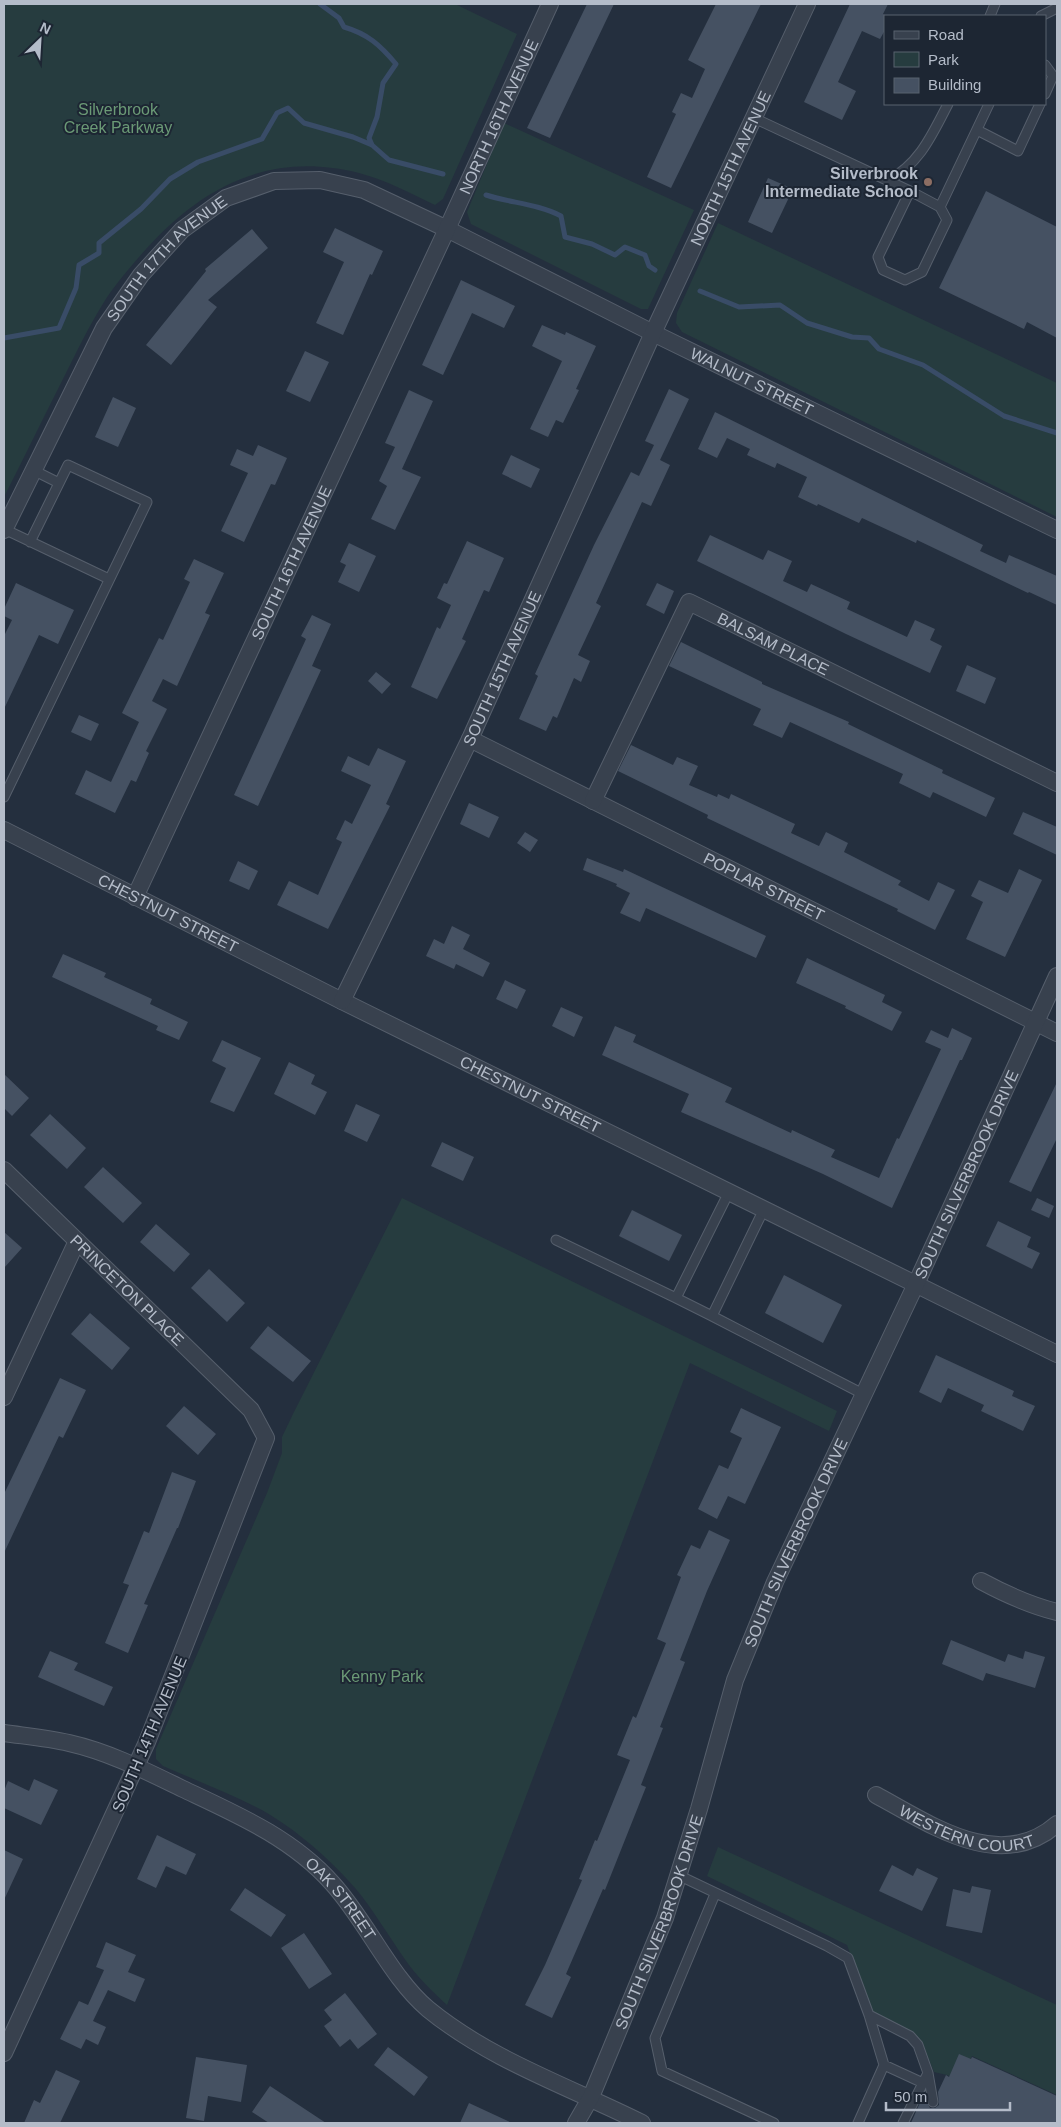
<svg xmlns="http://www.w3.org/2000/svg" width="1061" height="2127" viewBox="0 0 1061 2127" font-family="Helvetica,sans-serif">
	<style>
		.green { fill: #263c3f }
		.lines { fill: none; stroke-linecap: round; stroke-linejoin: round }
		.stream { stroke: #394c67; stroke-width: 5 }
		.building { fill: #455162 }
		.service-casing { stroke: #565f6c; stroke-width: 11 }
		.minor-casing { stroke: #565f6c; stroke-width: 18 }
		.service { stroke: #38414e; stroke-width: 9 }
		.minor { stroke: #38414e; stroke-width: 16 }
		.education-dot { fill: #8d6e63; stroke: #1d2633; stroke-width: 2 }
		.labels { text-anchor: middle; stroke-width: 4; stroke-linejoin: round; paint-order: stroke }
		.park-label { font-size: 16px; fill: #6b9a76; stroke: #1d2633 }
		.street-label { font-size: 16px; fill: #b4bcc9; stroke: #1d2633 }
		.poi-label { font-size: 16px; font-weight: bold; fill: #b4bcc9; stroke: #1d2633; text-anchor: end }
	</style>
	<rect width="100%" height="100%" fill="#242f3e"/>
	<path class="green" d="M4,4H455L517,34L443,199L435,205C410,193 386,180 359,173C266,150 198,189 139,257C127,271 114,286 104,302C89,326 76,353 63,379C43,418 24,458 4,497Z
		M504,123L694,210L648,309H641L471,224L467,212Z
		M718,223L1057,383V517L682,332L676,323L677,313Z
		M402,1198L837,1411L829,1431L690,1363L447,2005C432,1991 416,1976 404,1958C388,1935 374,1911 356,1889C330,1859 296,1829 260,1809C229,1793 195,1780 163,1766L156,1759V1749L267,1493L282,1453V1437L293,1414Z
		M718,1847L1057,2005V2095L972,2056L960,2081L947,2075L934,2072L921,2040L872,2011L847,1945L707,1876Z"/>
	<g class="lines">
		<path class="stream" d="M320,4L339,18L344,27C368,34 380,45 396,64L383,83L377,117L369,138L372,145
			M486,195C511,203 538,204 561,216L565,237L592,244L615,255L625,247L645,255L649,266L655,270
			M700,291L739,307L780,305L807,323L852,337L869,338L879,349L923,365L1004,416L1057,433
			M4,338L59,328L76,288L79,265L99,253V243L141,209L170,179L198,162L262,139L277,113L288,108L304,123L353,137L372,145L389,160L443,174"/>
	</g>
	<path class="building" d="M587,4H614L550,138L527,128Z
		M716,4H761L671,188L647,177L676,114L672,112L681,93L692,98L705,69L688,60Z
		M850,4H888L883,14L885,15V30L880,39L862,31L838,82L856,91L842,120L804,102Z
		M768,178L793,189L772,233L748,222Z
		M986,191L1057,227V338L1027,322L1024,329L939,288Z
		M335,228L383,251L372,275L370,274L343,335L316,323L344,262L323,252Z
		M252,229L268,248L208,300L217,307L171,365L146,345L206,271L205,269Z
		M461,280L515,306L504,328L472,313L443,375L422,365Z
		M542,325L565,335L566,332L596,346L576,389L579,390L563,423L556,420L548,437L530,429L562,361L532,346Z
		M305,351L329,362L310,402L286,391Z
		M669,389L689,399L660,460L670,465L651,506L642,502L596,603L601,606L578,655L590,661L581,682L574,678L557,718L553,716L546,731L519,719L538,676L535,674L594,545L631,472L639,476L654,445L645,441Z
		M409,390L433,401L402,469L421,477L395,530L371,519L387,486L379,481L395,447L385,443Z
		M113,397L136,408L118,447L95,437Z
		M715,412L983,545L980,551L1006,563L1009,555L1057,576V605L1029,592L1028,593L917,540L916,543L862,518L859,523L818,504L817,506L798,497L807,477L777,463L775,468L747,455L750,449L727,438L717,458L698,449Z
		M258,445L287,458L275,485L271,484L244,542L221,531L248,473L230,465L237,449L253,456Z
		M511,455L540,469L531,488L502,474Z
		M710,535L763,560L768,550L792,561L783,581L807,592L811,584L850,602L847,609L907,637L915,620L935,629L930,640L942,646L930,673L846,634L697,561Z
		M467,541L504,558L489,592L484,590L462,639L466,641L437,699L411,687L437,627L440,629L451,605L437,598L444,583L447,584Z
		M349,543L376,556L359,592L338,582L346,565L340,562Z
		M194,559L224,573L205,613L210,615L177,686L163,679L152,701L167,709L146,751L149,753L136,782L131,780L115,813L75,794L86,770L111,782L139,722L122,713L159,638L163,640L190,582L184,579Z
		M16,583L74,610L58,644L39,635L4,709V636L12,620L4,616V609Z
		M657,583L674,591L664,614L646,605Z
		M312,615L331,624L312,666L321,670L258,806L234,795L306,639L301,636Z
		M681,642L762,682V684L849,722L848,724L943,770L942,773L995,798L986,817L933,792L930,798L899,783L903,774L790,722L782,738L753,725L761,709L669,666Z
		M967,665L996,678L985,704L956,691Z
		M376,672L391,684L382,694L368,681Z
		M79,715L99,724L91,741L71,732Z
		M631,745L673,765L677,757L698,766L689,785L717,797L718,794L729,799L731,794L795,824L791,833L819,846L826,832L848,843L844,852L901,881L898,885L929,901L938,882L955,890L935,930L897,911L898,909L707,818L708,815L618,771Z
		M378,748L406,761L386,804L390,806L328,929L277,905L289,881L318,895L342,842L336,839L345,820L352,824L371,785L341,771L348,756L369,766Z
		M469,803L499,817L489,838L460,824Z
		M1023,812L1057,827V855L1013,834Z
		M525,832L538,840L530,852L517,843Z
		M587,858L623,872L624,869L766,936L756,958L646,908L640,922L620,913L630,893L616,886L617,884L583,870Z
		M238,861L258,871L249,890L229,881Z
		M1019,869L1042,880L1005,957L966,939L983,902L971,896L979,880L1008,893Z
		M452,926L470,935L463,949L490,963L483,977L456,964L454,969L426,956L434,939L444,944Z
		M63,954L106,973L104,977L152,999L150,1004L188,1022L179,1040L156,1030L158,1026L52,977Z
		M807,958L885,995L882,1002L902,1012L892,1031L845,1008L846,1006L796,983Z
		M505,980L526,990L517,1009L496,999Z
		M561,1007L583,1017L574,1037L552,1026Z
		M615,1026L636,1035L633,1042L732,1088L725,1102L791,1133L792,1130L835,1150L831,1157L879,1178L897,1138L899,1139L941,1049L925,1042L931,1030L948,1038L952,1028L972,1038L962,1060H960L892,1208L823,1174L681,1112L689,1094L602,1055Z
		M222,1040L261,1058L234,1112L210,1102L226,1068L212,1061Z
		M289,1062L315,1075L311,1084L327,1092L315,1115L274,1094Z
		M4,1074L29,1098L12,1116L4,1108Z
		M1057,1082V1138L1031,1192L1009,1182Z
		M356,1104L380,1115L367,1142L344,1131Z
		M50,1114L86,1148L67,1169L30,1135Z
		M442,1142L474,1157L463,1181L431,1166Z
		M103,1167L142,1203L123,1223L84,1187Z
		M1037,1198L1054,1206L1049,1218L1031,1210Z
		M632,1210L682,1235L669,1261L619,1236Z
		M998,1221L1031,1237L1027,1247L1040,1253L1032,1269L986,1246Z
		M156,1224L190,1254L174,1272L140,1242Z
		M4,1232L22,1248L4,1268Z
		M209,1269L245,1303L227,1322L191,1288Z
		M784,1275L842,1305L823,1343L765,1313Z
		M90,1313L130,1348L112,1370L71,1334Z
		M268,1326L311,1361L293,1382L250,1348Z
		M936,1355L1014,1391L1012,1396L1035,1406L1023,1431L981,1411L984,1405L948,1388L941,1403L919,1392Z
		M60,1378L86,1390L63,1438L59,1436L4,1553V1494Z
		M184,1406L216,1434L198,1455L166,1426Z
		M741,1408L781,1427L745,1504L728,1496L717,1519L698,1509L719,1465L728,1469L742,1438L730,1432Z
		M172,1472L196,1481L178,1528H177L144,1604L148,1605L128,1653L105,1643L129,1585L123,1583L144,1531L149,1533Z
		M709,1530L730,1540L707,1591L680,1660L685,1662L660,1727L663,1728L641,1785L646,1787L605,1890L603,1889L566,1974L571,1977L552,2018L525,2005L545,1965L582,1880L579,1879L595,1840L597,1841L630,1760L617,1755L633,1716L636,1718L666,1643L657,1639L681,1577L677,1575L691,1545L700,1549Z
		M951,1640L1005,1662L1008,1654L1023,1659L1025,1651L1045,1657L1035,1688L986,1673L983,1681L942,1664Z
		M50,1651L78,1663L74,1670L113,1687L104,1706L38,1677Z
		M34,1779L58,1790L41,1825L4,1808V1791L8,1781L29,1791Z
		M157,1835L196,1854L186,1875L166,1866L156,1888L137,1879Z
		M4,1850L23,1859L4,1900Z
		M892,1865L913,1876L917,1868L938,1878L922,1911L879,1891Z
		M972,1886L991,1890L982,1933L946,1926L953,1889L970,1893Z
		M245,1888L286,1915L271,1937L230,1910Z
		M304,1933L332,1974L309,1989L281,1948Z
		M106,1942L136,1955L128,1972L145,1979L135,2002L108,1990L93,2021L106,2027L98,2045L86,2039L81,2049L60,2039L79,2001L88,2005L104,1970L96,1967Z
		M345,1993L377,2034L358,2049L350,2039L340,2047L324,2026L332,2020L324,2010Z
		M388,2047L428,2077L414,2096L374,2065Z
		M959,2054L971,2059L972,2057L1057,2096V2123H911L922,2098L926,2100L930,2108H935L939,2105L938,2092L946,2075L949,2077Z
		M196,2057L247,2065L241,2102L208,2096L204,2121L186,2118Z
		M56,2070L80,2081L60,2123H24L34,2100L40,2103Z
		M270,2086L326,2123H269L252,2112Z
		M469,2103L512,2123H460Z"/>
	<g class="lines">
		<defs>
			<path id="service" d="M990,16L995,4
				M1041,16L1057,8
				M1045,65L1053,76L1045,94
				M754,118L910,191L878,257L883,270L905,280L922,272L947,220L940,207L989,104
				M977,130L1018,151L1040,104
				M887,181C919,165 932,135 948,104
				M910,191L940,207
				M33,470L59,483
				M4,529L109,579
				M4,797L147,502L68,465L30,542
				M764,1209L712,1316L863,1394
				M556,1240L676,1298L729,1192
				M676,1298L712,1316
				M678,1875L827,1946L848,1958L869,2015L910,2036L918,2045L928,2073L903,2123
				M715,1894L655,2038L662,2071L774,2123
				M884,2065L923,2083
				M928,2073L933,2102
				M858,2123L884,2065L869,2015"/>
			<g id="minor">
				<path id="s1" d="M4,530L104,328L141,275L182,230L226,198L274,181L320,180L364,190L447,229L653,333L1057,530"/>
				<path id="s2" d="M470,739L1057,1033"/>
				<path id="s3" d="M593,801L689,602L1057,783"/>
				<path id="s4" d="M4,830L342,1001L1057,1354"/>
				<path id="s5" d="M135,897L447,229L550,4"/>
				<path id="s6" d="M342,1001L470,739L653,333L807,4"/>
				<path id="s7" d="M4,1170L251,1410L266,1438L147,1742L4,2053"/>
				<path d="M4,1397L77,1241"/>
				<path d="M981,1581C1007,1595 1029,1605 1057,1612"/>
				<path id="s8" d="M4,1733C25,1736 48,1738 69,1743C109,1752 146,1771 183,1789C236,1814 292,1838 332,1883C366,1920 391,1978 428,2009C490,2060 570,2087 642,2123"/>
				<path id="s9" d="M876,1795C930,1824 1000,1874 1057,1824"/>
				<path id="s10" d="M576,2123L591,2097L665,1918L699,1809L735,1680L775,1582L916,1284L1057,976"/>
			</g>
		</defs>
		<use href="#service" class="service-casing"/>
		<use href="#minor" class="minor-casing"/>
		<use href="#service" class="service"/>
		<use href="#minor" class="minor"/>
	</g>
	<circle class="education-dot" cx="928" cy="182" r="5"/>
	<g class="labels">
		<g class="park-label">
			<text x="118" y="115">Silverbrook<tspan x="118" dy="18">Creek Parkway</tspan></text>
			<text x="382" y="1682">Kenny Park</text>
		</g>
		<g class="street-label">
			<text dy="6" stroke="none"><textPath href="#s5" startOffset="861">NORTH 16TH AVENUE</textPath></text>
			<text dy="6" stroke="none"><textPath href="#s6" startOffset="919">NORTH 15TH AVENUE</textPath></text>
			<text dy="6" stroke="none"><textPath href="#s1" startOffset="320">SOUTH 17TH AVENUE</textPath></text>
			<text dy="6" stroke="none"><textPath href="#s1" startOffset="980">WALNUT STREET</textPath></text>
			<text dy="6" stroke="none"><textPath href="#s5" startOffset="369">SOUTH 16TH AVENUE</textPath></text>
			<text dy="6" stroke="none"><textPath href="#s3" startOffset="315">BALSAM PLACE</textPath></text>
			<text dy="6" stroke="none"><textPath href="#s6" startOffset="369">SOUTH 15TH AVENUE</textPath></text>
			<text dy="6" stroke="none"><textPath href="#s2" startOffset="329">POPLAR STREET</textPath></text>
			<text dy="6" stroke="none"><textPath href="#s4" startOffset="184">CHESTNUT STREET</textPath></text>
			<text dy="6" stroke="none"><textPath href="#s4" startOffset="589">CHESTNUT STREET</textPath></text>
			<text dy="6" stroke="none"><textPath href="#s10" startOffset="1028">SOUTH SILVERBROOK DRIVE</textPath></text>
			<text dy="6" stroke="none"><textPath href="#s7" startOffset="172">PRINCETON PLACE</textPath></text>
			<text dy="6" stroke="none"><textPath href="#s10" startOffset="622">SOUTH SILVERBROOK DRIVE</textPath></text>
			<text transform="translate(149 1734) rotate(-67)" y="6">SOUTH 14TH AVENUE</text>
			<text dy="6" stroke="none"><textPath href="#s9" startOffset="99">WESTERN COURT</textPath></text>
			<text dy="6" stroke="none"><textPath href="#s8" startOffset="384">OAK STREET</textPath></text>
			<text dy="6" stroke="none"><textPath href="#s10" startOffset="218">SOUTH SILVERBROOK DRIVE</textPath></text>
		</g>
		<g class="poi-label">
			<text x="918" y="179">Silverbrook<tspan x="918" dy="18">Intermediate School</tspan></text>
		</g>
	</g>
	<rect width="1061" height="2127" fill="none" stroke="#b4bcc9" stroke-width="10"/>
	<rect x="884" y="15" width="162" height="90" fill="#1d2633" stroke="#59626f"/>
	<rect x="894" y="31" width="25" height="8" fill="#38414e" stroke="#59626f"/>
	<text x="928" y="40" font-size="15" fill="#b4bcc9">Road</text>
	<rect x="894" y="52" width="25" height="15" fill="#263c3f" stroke="#59626f"/>
	<text x="928" y="65" font-size="15" fill="#b4bcc9">Park</text>
	<rect x="894" y="78" width="25" height="15" fill="#455162" stroke="#59626f"/>
	<text x="928" y="90" font-size="15" fill="#b4bcc9">Building</text>
	<g transform="translate(40 40) rotate(25)" stroke="#1d2633" stroke-width="4" paint-order="stroke">
	<path d="M0-4L9 19L0 12L-9 19Z" fill="#b4bcc9"/>
	<text y="-8" font-size="14" font-weight="bold" text-anchor="middle" fill="#b4bcc9">N</text>
	</g>
	<path d="M886 2102v8h124v-8" fill="none" stroke="#b4bcc9" stroke-width="2.5"/>
	<text x="894" y="2102" font-size="15" fill="#b4bcc9" stroke="#1d2633" stroke-width="4" paint-order="stroke">50 m</text>
</svg>
